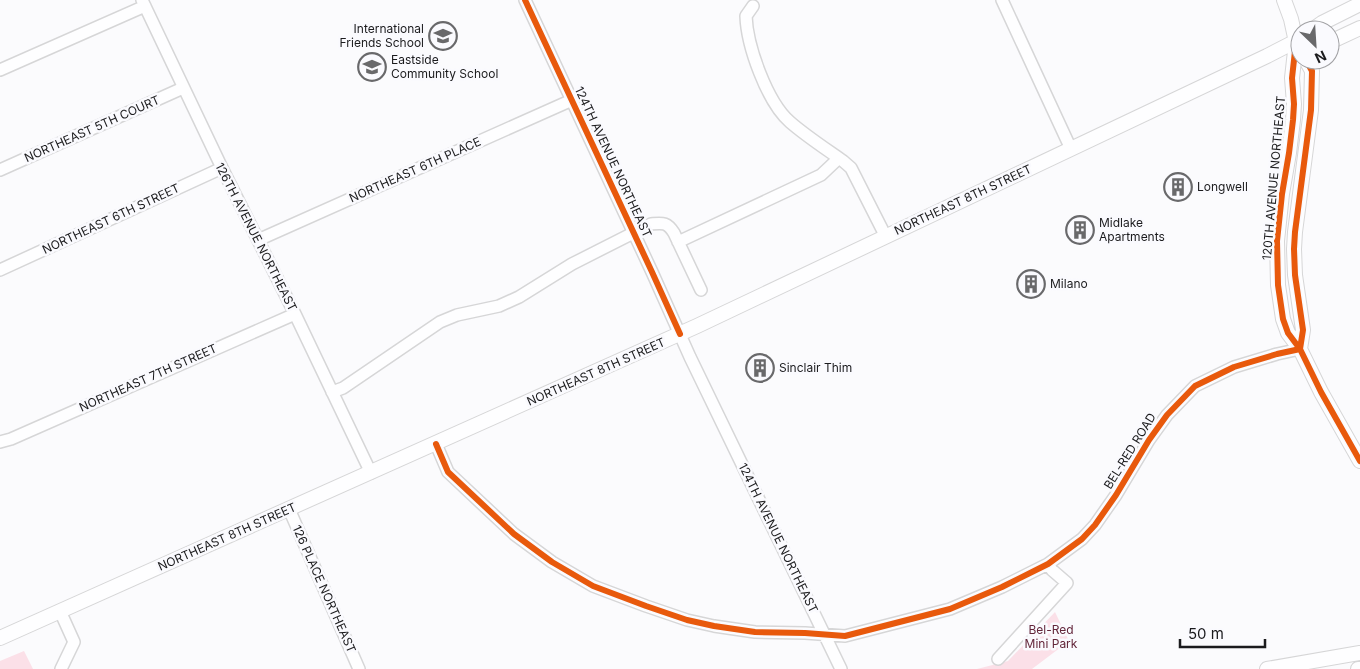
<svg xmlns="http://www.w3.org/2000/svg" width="1360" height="669" viewBox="0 0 1360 669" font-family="Inter,sans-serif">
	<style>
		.green { fill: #fbe0e8 }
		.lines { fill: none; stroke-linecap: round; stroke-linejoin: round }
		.minor-casing { stroke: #d6d6d7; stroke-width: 14 }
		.major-casing { stroke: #d6d6d7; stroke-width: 16 }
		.minor { stroke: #fefeff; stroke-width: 11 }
		.major { stroke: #fefeff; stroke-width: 14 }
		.cycleway-casing { stroke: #fafafe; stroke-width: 9 }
		.cycleway { stroke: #e8590c; stroke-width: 6 }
		.labels { text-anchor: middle; stroke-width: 5; stroke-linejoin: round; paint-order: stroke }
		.poi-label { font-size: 12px; fill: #1b1b1d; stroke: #fafafe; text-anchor: start }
		.street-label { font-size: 12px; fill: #1b1b1d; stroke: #fafafe }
		.park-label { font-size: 12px; fill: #63263a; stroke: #fafafe }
	</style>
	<rect width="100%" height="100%" fill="#fbfbfd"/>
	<path class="green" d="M1055,612L1069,641L1032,669H977L1008,661Z
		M24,651L33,669H0V661Z"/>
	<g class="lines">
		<defs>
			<path id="minor" d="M142,0L222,168L295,314L371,473
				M525,0L652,272L690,357L841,669
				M1002,0L1071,149
				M753,6L746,16C747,46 767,102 790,122C806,136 826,149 843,161L851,168L886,237
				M0,70L145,6
				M0,170L183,88
				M258,240L572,100
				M678,242L821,175L839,158
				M0,270L222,168
				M332,392L343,388L440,322L457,315L499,306L519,297L572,264L651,224C663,223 667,222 674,233L701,290
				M0,442L11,439L295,314
				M436,444L448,472L514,534L552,562L593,586L646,606L687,620L714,626L755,632L805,633L845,636L950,609L1002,587L1048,564L1082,539L1095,525L1116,495L1149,440L1167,415L1195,386L1234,367L1277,354L1300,349
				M289,509L359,669
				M60,611L74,642L61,669
				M998,659L1067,583L1052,570L1048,564"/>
			<path id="major" d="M1284,0L1291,19L1296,42L1300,49
				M1312,30L1322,23L1360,4
				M1296,42L1292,78L1294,104L1293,120L1289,153L1282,194L1277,241L1278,285L1283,319L1288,333L1300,349L1321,392L1360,461
				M1330,42L1360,28
				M1300,349L1303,330L1295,275L1294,249L1295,232L1311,110L1312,71L1306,60
				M0,638L697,326L1267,56L1300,39
				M1267,669L1360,653
				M1358,669H1360"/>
		</defs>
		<use href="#minor" class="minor-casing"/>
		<use href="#major" class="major-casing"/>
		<use href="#minor" class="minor"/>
		<use href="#major" class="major"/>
		<defs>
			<path id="cycleway" d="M525,0L652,272L680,334
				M1296,42L1292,78L1294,104L1293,120L1289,153L1282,194L1277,241L1278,285L1283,319L1288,333L1300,349L1321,392L1360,461
				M1300,349L1303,330L1295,275L1294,249L1295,232L1311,110L1312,71L1306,60
				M436,444L448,472L514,534L552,562L593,586L646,606L687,620L714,626L755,632L805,633L845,636L950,609L1002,587L1048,564L1082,539L1095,525L1116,495L1149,440L1167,415L1195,386L1234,367L1277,354L1300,349"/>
		</defs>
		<use href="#cycleway" class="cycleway-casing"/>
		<use href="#cycleway" class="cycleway"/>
	</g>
	<defs>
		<symbol id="school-ring" viewBox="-11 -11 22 22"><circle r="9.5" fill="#fafafe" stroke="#69696b" stroke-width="1.5"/><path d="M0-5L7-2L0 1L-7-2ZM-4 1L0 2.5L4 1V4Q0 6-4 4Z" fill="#69696b"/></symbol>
		<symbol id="building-ring" viewBox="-11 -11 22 22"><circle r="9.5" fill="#fafafe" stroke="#69696b" stroke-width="1.5"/><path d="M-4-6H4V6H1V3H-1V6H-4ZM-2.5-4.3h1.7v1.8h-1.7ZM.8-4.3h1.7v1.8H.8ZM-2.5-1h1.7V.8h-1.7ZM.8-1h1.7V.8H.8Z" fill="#69696b"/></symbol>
	</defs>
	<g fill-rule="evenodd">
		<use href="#school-ring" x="427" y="20" width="32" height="32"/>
		<use href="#school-ring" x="356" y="51" width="32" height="32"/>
		<use href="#building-ring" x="1162" y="171" width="32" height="32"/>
		<use href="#building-ring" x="1064" y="214" width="32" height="32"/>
		<use href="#building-ring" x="1015" y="268" width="32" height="32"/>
		<use href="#building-ring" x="744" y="352" width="32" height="32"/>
	</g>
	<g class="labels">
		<g class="poi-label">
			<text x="424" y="33" text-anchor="end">International<tspan x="424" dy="14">Friends School</tspan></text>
			<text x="391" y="64">Eastside<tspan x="391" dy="14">Community School</tspan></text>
			<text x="1197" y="191">Longwell</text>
			<text x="1099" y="227">Midlake<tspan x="1099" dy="14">Apartments</tspan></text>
			<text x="1050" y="288">Milano</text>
			<text x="779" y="372">Sinclair Thim</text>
		</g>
		<g class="street-label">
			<text transform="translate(92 129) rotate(-24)" y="4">NORTHEAST 5TH COURT</text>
			<text transform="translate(613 162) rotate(65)" y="4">124TH AVENUE NORTHEAST</text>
			<text transform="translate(415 170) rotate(-24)" y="4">NORTHEAST 6TH PLACE</text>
			<text transform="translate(1274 178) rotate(-85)" y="4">120TH AVENUE NORTHEAST</text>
			<text transform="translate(963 200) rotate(-25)" y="4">NORTHEAST 8TH STREET</text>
			<text transform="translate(111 219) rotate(-25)" y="4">NORTHEAST 6TH STREET</text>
			<text transform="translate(256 237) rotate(63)" y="4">126TH AVENUE NORTHEAST</text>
			<text transform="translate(596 372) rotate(-24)" y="4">NORTHEAST 8TH STREET</text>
			<text transform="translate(148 378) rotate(-24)" y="4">NORTHEAST 7TH STREET</text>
			<text transform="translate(1130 451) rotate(-58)" y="4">BEL-RED ROAD</text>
			<text transform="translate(227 537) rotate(-24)" y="4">NORTHEAST 8TH STREET</text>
			<text transform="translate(778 538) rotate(64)" y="4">124TH AVENUE NORTHEAST</text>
			<text transform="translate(324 589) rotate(66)" y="4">126 PLACE NORTHEAST</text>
		</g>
		<g class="park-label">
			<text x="1051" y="634">Bel-Red<tspan x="1051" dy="14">Mini Park</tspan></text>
		</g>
	</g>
	<g transform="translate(1315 45) rotate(155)"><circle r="24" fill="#fafafe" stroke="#a1a1a4"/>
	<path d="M0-4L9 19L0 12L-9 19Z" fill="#69696b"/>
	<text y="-8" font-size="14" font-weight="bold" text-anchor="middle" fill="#1b1b1d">N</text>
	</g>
	<path d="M1180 639v8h85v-8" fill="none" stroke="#1b1b1d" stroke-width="2.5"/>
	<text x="1188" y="639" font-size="15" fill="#1b1b1d" stroke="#fafafe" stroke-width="4" paint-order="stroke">50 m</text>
</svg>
